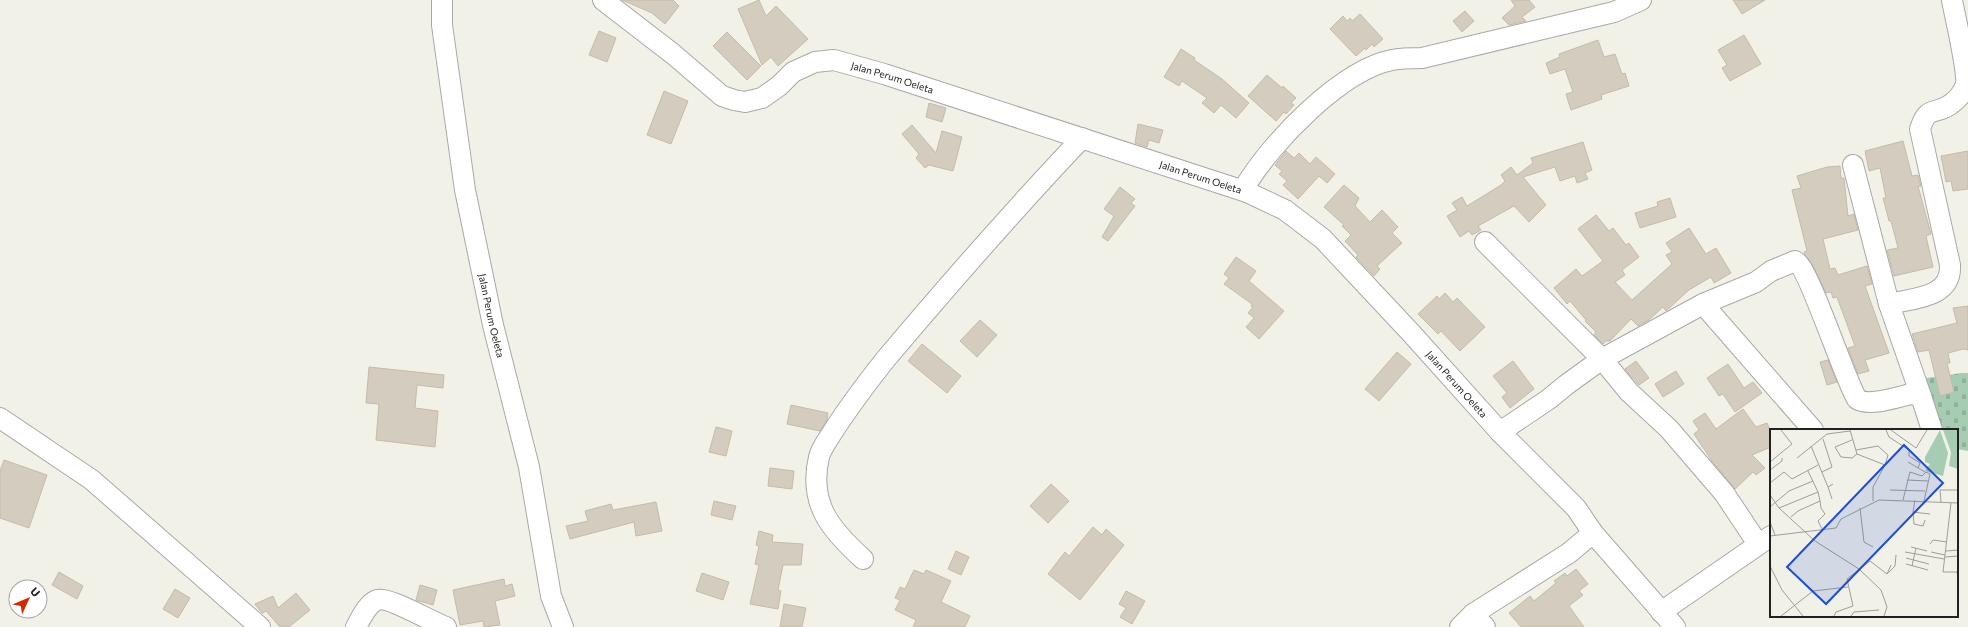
<svg xmlns="http://www.w3.org/2000/svg" width="1968" height="627" viewBox="0 0 1968 627" font-family="Commissioner,sans-serif">
	<style>
		.cemetery { fill: url(#cemetery-stones) }
		.building { fill: #d3ccbf; stroke: #c6bba7 }
		.lines { fill: none; stroke-linecap: round; stroke-linejoin: round }
		.minor-casing { stroke: #a8a8a8; stroke-width: 22 }
		.minor { stroke: #fff; stroke-width: 20 }
		.labels { text-anchor: middle; stroke-width: 3; stroke-linejoin: round; paint-order: stroke }
		.street-label { font-size: 10px; fill: #212121; stroke: #fff }
		.inset-road { fill: none; stroke: #9e9e98; stroke-width: 1 }
		.view { fill: #1d4ed8; fill-opacity: 0.15; stroke: #1d4ed8; stroke-width: 2 }
		.inset-edge { fill: none; stroke: #212121; stroke-width: 2 }
	</style>
	<defs>
		<pattern id="cemetery-stones" width="16" height="16" patternUnits="userSpaceOnUse"><rect width="16" height="16" fill="#a6cdb4"/><path d="M2 7V4a2 2 0 0 1 4 0v3zM10 15v-3a2 2 0 0 1 4 0v3z" fill="#8fb09a"/></pattern>
	</defs>
	<rect width="100%" height="100%" fill="#f2f1e7"/>
	<path class="cemetery" d="M1962,373H1968V451L1957,449V430H1938L1919,379Z"/>
	<path class="building" d="M622,0H673L679,6L665,24L652,13Z
		M759,0L766,16L776,6L808,39L778,66L771,57L762,65L738,9Z
		M1511,0H1529L1535,7L1522,17L1526,21L1509,25L1502,18L1515,6Z
		M1733,0H1765L1742,14Z
		M1465,11L1474,21L1462,32L1453,21Z
		M1360,14L1383,39L1374,47L1372,44L1366,50L1365,48L1356,56L1330,29L1343,16L1347,21L1350,18L1352,21Z
		M599,31L616,38L607,62L589,55Z
		M727,32L761,66L747,80L713,46Z
		M1744,35L1761,64L1730,81L1722,68L1727,65L1718,50Z
		M1598,40L1604,57L1615,54L1622,74L1625,73L1629,86L1601,95L1602,99L1571,110L1566,94L1573,92L1565,69L1550,74L1546,63L1560,57L1559,54Z
		M1181,49L1195,58L1194,60L1222,79L1249,103L1236,118L1221,105L1214,113L1202,103L1207,98L1182,81L1179,86L1164,77Z
		M1267,75L1282,88L1283,86L1296,98L1291,103L1294,105L1286,114L1284,112L1276,121L1248,96Z
		M664,91L688,101L671,144L647,135Z
		M929,103L946,108L942,122L926,117Z
		M1138,124L1163,130L1159,143L1149,140L1147,147L1135,143Z
		M912,125L936,153L942,131L962,137L953,171L929,165L925,168L916,158L919,154L902,134Z
		M1903,141L1912,176L1918,175L1921,186H1918L1931,234L1926,236L1933,267L1894,276L1887,250L1898,248L1891,221H1889L1883,198H1886L1880,168L1869,171L1865,151Z
		M1583,142L1592,170L1585,173L1588,179L1577,183L1575,176L1560,181L1555,167L1523,177L1546,205L1529,222L1514,206L1478,226L1481,230L1472,235L1469,231L1460,237L1447,216L1457,210L1452,203L1462,197L1467,206L1501,185L1505,181L1501,175L1511,167L1517,175L1533,163L1531,158Z
		M1286,151L1294,158L1299,153L1310,164L1316,157L1335,174L1327,183L1319,176L1298,199L1283,185L1287,181L1279,174L1282,171L1275,165Z
		M1968,151V189L1953,191L1951,181L1946,182L1941,156Z
		M1840,166L1841,178H1844L1848,216L1854,214L1858,230L1823,239L1830,269L1835,268L1838,275L1867,266L1872,284L1865,286L1889,353L1865,360L1869,371L1858,374L1848,348L1855,346L1837,297L1833,298L1831,292L1826,293L1811,262L1805,255L1804,252L1807,251L1792,190L1801,188L1797,176L1827,167Z
		M1344,185L1359,198L1355,206L1370,222L1382,210L1398,227L1392,233L1402,243L1377,266L1380,269L1374,276L1356,257L1358,255L1345,241L1351,235L1342,226L1344,225L1324,207Z
		M1120,187L1135,199L1131,203L1135,206L1108,241L1102,237L1114,216L1104,209Z
		M1670,198L1676,217L1640,228L1635,213L1658,206L1657,202Z
		M1596,215L1609,231L1613,228L1626,245L1629,243L1639,257L1622,270L1625,275L1615,282L1632,300L1672,264L1666,255L1672,252L1666,243L1689,228L1706,254L1716,248L1731,273L1714,283L1711,277L1689,290L1666,311L1663,307L1649,320L1638,326L1631,319L1610,341H1606L1603,344L1594,335L1596,332L1585,321L1586,320L1570,301L1567,304L1554,288L1576,269L1582,276L1603,261L1578,229Z
		M1236,257L1256,271L1249,281L1284,311L1259,339L1246,327L1254,318L1248,313L1253,307L1251,306L1252,304L1224,284L1229,278L1224,274Z
		M1445,293L1453,302L1457,298L1485,327L1460,351L1441,331L1438,334L1418,314L1437,296L1439,299Z
		M1968,306V350L1963,349L1948,353L1950,363H1947L1954,392L1940,396L1929,350L1918,352L1912,334L1957,323L1953,308Z
		M980,320L997,335L977,357L960,341Z
		M922,344L961,376L947,393L908,361Z
		M1397,352L1411,364L1379,401L1365,389Z
		M1828,360L1837,382L1827,385L1820,362Z
		M1513,361L1534,389L1510,408L1502,397L1507,393L1493,376Z
		M1636,361L1649,378L1639,385L1625,369Z
		M1728,364L1744,388L1753,382L1762,393L1735,412L1723,394L1719,396L1707,378Z
		M369,367L444,375L443,388L417,385L415,408L438,411L435,447L376,440L379,404L366,403Z
		M1676,371L1684,384L1663,397L1655,384Z
		M791,405L828,413L827,420L820,431L787,424Z
		M1743,409L1756,427L1767,423L1771,432V447L1752,455L1765,468L1756,475L1753,472L1735,489L1712,461L1694,434L1699,430L1693,421L1705,413L1716,429Z
		M716,427L732,431L726,456L709,452Z
		M4,460L47,475L29,528L0,518V471Z
		M770,468L794,471L792,489L768,486Z
		M1051,484L1069,501L1048,523L1030,506Z
		M714,501L736,506L732,520L711,515Z
		M656,502L662,531L636,536L634,522L570,539L566,526L588,521L585,511L611,504L613,510Z
		M1093,527L1102,535L1106,529L1124,545L1080,600L1048,574L1065,552L1069,556Z
		M759,531L773,535L772,542L803,544L801,565H783L778,590L781,591L778,609L750,604L759,565L755,564L759,546L756,545Z
		M956,551L969,557L961,575L948,569Z
		M1576,569L1588,584L1579,591L1583,595L1569,606L1584,627H1521L1509,613L1530,596L1534,601L1556,583L1554,581L1565,573L1567,576Z
		M914,570L924,574L926,570L951,581L941,602L970,616L965,627H913L916,620L895,610L900,600L895,598L900,587L905,589Z
		M59,572L83,586L77,599L52,585Z
		M702,573L729,582L723,600L696,591Z
		M504,579L505,586L512,584L515,596L495,601L500,625L484,627L483,621L460,625L453,590Z
		M420,585L437,590L433,605L416,600Z
		M175,589L190,598L178,618L163,609Z
		M1126,591L1145,601L1132,624L1120,617L1126,608L1119,604Z
		M296,593L310,610L289,627H280L266,611L262,613L255,604L273,596L278,608Z
		M784,604L806,608L802,627H780Z"/>
	<g class="lines">
		<defs>
			<g id="minor">
				<path id="s1" d="M442,0V25L465,190L493,325L529,467L551,596L563,627"/>
				<path id="s2" d="M603,0L673,54L722,96L734,100L745,102L762,98L779,86L793,72L815,62L834,60L884,74L1247,192L1285,210L1323,239L1412,334L1500,432L1576,508L1593,533L1675,627"/>
				<path d="M1853,165L1889,304L1921,396"/>
				<path d="M1247,192L1246,185C1272,142 1341,70 1392,60C1402,58 1412,58 1422,58L1614,12L1641,0"/>
				<path d="M1485,242L1602,359L1629,392L1669,429L1724,493L1758,544"/>
				<path d="M1703,304L1813,430"/>
				<path d="M1889,304C1914,298 1952,298 1950,265L1920,129C1928,104 1935,116 1951,104C1957,100 1963,92 1966,85C1968,70 1955,17 1952,0"/>
				<path d="M0,418L92,480L260,627"/>
				<path d="M1500,432L1549,399L1566,385L1602,359L1703,304L1756,282L1771,271L1795,261C1809,267 1844,378 1857,399C1868,407 1899,397 1911,394L1921,396L1932,430"/>
				<path d="M863,559C831,530 808,504 819,457C821,449 827,441 832,433C848,408 866,384 885,360C949,284 1014,210 1082,138"/>
				<path d="M1661,612L1771,536"/>
				<path d="M356,627C361,618 367,604 377,600C388,596 432,622 446,627"/>
				<path d="M1460,627L1473,614"/>
				<path d="M1485,627L1473,614L1569,553L1593,533"/>
			</g>
		</defs>
		<use href="#minor" class="minor-casing"/>
		<use href="#minor" class="minor"/>
	</g>
	<g class="labels">
		<g class="street-label">
			<text dy="4" stroke="none"><textPath href="#s2" startOffset="339">Jalan Perum Oeleta</textPath></text>
			<text dy="4" stroke="none"><textPath href="#s2" startOffset="663">Jalan Perum Oeleta</textPath></text>
			<text dy="4" stroke="none"><textPath href="#s1" startOffset="320">Jalan Perum Oeleta</textPath></text>
			<text dy="4" stroke="none"><textPath href="#s2" startOffset="999">Jalan Perum Oeleta</textPath></text>
		</g>
	</g>
	<g transform="translate(1770 429)">
		<rect width="188" height="188" fill="#f2f1e7"/>
		<path d="M170,1L178,24L173,47L155,42L160,35L155,33V28ZM173,1H188V40L179,37L181,23Z" fill="#a6cdb4"/>
		<path class="inset-road" d="M80,1L87,25L115,36L103,58V72M116,1L119,8L139,21V27L150,34L148,39M121,1L146,19L157,1M82,11L65,18L71,28L82,29L87,25M41,17L58,58M86,21L108,17L118,26L115,36M27,29L57,5L80,2M0,33L22,15L11,1M138,33L155,43M0,41L12,32V29M52,43L62,38L53,10M137,51L158,52M0,54L14,43L22,50L48,36M120,61L155,62M0,66L9,79L45,112L89,140L111,161L117,178L114,187M62,70L58,58L63,55M133,71L140,43L152,47L156,43L160,45L154,72M145,71L143,83L160,85M50,72L51,79L55,85L48,92L52,100M171,73L170,61H188M181,74L173,143H187L188,150M0,78L19,62L43,52M9,79L48,63L38,42M90,79L94,113L103,118M143,83L144,95L153,97L155,91M21,88L28,82L50,72L48,63M0,93L5,106M0,107L66,99L71,90L109,71L188,74M160,115L163,111L177,113M141,118L157,122M176,122L188,121M135,123L174,130M161,123L175,126M175,128L188,127M136,129L159,135M136,135L158,141M121,136L117,145L125,137L126,126M0,137L12,161L33,187M142,137L146,119M11,187L43,162L78,158M64,187L66,183L83,177L77,150L100,132L117,145M81,187L84,183L109,181"/>
		<path class="view" d="M134,16L173,54L56,175L17,138Z"/>
		<rect width="188" height="188" class="inset-edge"/>
	</g>
	<g transform="translate(28 599) rotate(46)"><circle r="19" fill="#ffffff" stroke="#a6a6a6"/>
	<path d="M0-3L7 15L0 10L-7 15Z" fill="#d22a00"/>
	<text y="-6" font-size="11" font-weight="bold" text-anchor="middle" fill="#212121">U</text>
	</g>
</svg>
